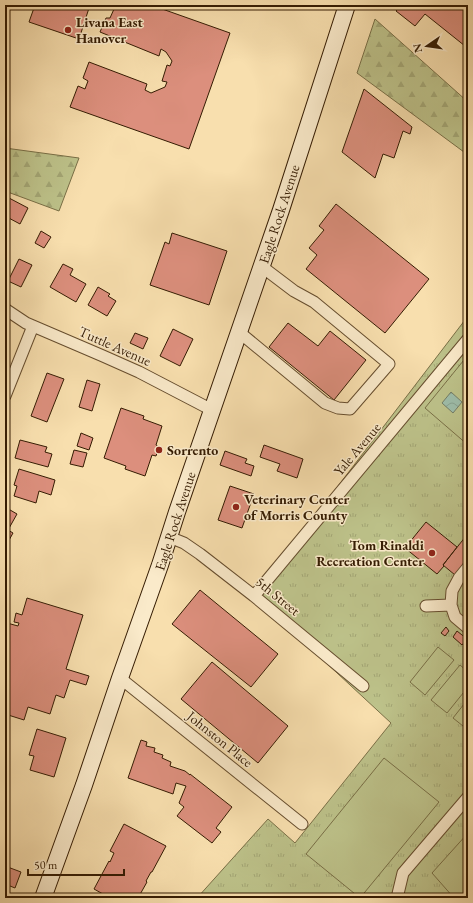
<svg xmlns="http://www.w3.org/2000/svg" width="473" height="903" viewBox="0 0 473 903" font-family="'EB Garamond',serif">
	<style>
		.grass { fill: url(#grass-tufts); stroke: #796f46 }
		.forest { fill: url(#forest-firs); stroke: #796f46 }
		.pitch { fill: #bdc28a; stroke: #796f46 }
		.water { fill: url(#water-waves); stroke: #737d67 }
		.building { fill: #dc8f7d; stroke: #351c03 }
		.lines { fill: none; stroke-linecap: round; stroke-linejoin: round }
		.street-casing { stroke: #664d2e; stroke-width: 13 }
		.secondary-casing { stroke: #351c03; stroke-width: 18 }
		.street { stroke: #faeaca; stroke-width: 11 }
		.secondary { stroke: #faeaca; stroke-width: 16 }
		.poi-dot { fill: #8f2418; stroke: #faeaca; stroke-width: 1.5 }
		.labels { text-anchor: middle; stroke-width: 3; stroke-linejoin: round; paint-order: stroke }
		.poi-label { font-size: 14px; font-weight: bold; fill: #351c03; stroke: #faeaca; text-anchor: start }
		.street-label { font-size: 14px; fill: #351c03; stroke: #faeaca }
	</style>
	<defs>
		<pattern id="grass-tufts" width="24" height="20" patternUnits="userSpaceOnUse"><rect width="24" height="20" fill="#bdc28a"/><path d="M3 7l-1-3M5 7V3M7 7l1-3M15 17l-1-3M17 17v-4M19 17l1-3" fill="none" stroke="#a3a675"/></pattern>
		<pattern id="forest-firs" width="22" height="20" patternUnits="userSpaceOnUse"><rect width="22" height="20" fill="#bdc28a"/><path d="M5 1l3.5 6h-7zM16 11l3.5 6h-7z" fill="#a3a675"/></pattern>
		<pattern id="water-waves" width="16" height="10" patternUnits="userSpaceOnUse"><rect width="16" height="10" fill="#9dbdaa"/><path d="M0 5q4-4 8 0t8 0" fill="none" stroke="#88a291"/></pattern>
	</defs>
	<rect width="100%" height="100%" fill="#f8dfae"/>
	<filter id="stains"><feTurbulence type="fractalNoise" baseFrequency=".005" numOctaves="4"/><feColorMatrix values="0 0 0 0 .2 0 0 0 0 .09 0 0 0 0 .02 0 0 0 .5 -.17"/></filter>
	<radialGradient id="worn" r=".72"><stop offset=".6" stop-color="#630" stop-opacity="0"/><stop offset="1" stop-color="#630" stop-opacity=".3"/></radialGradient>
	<path class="grass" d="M468,316V898H197L268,819L295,843L391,723L254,596Z"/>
	<path class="forest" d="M375,19L468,102V155L357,73Z
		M5,148L79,158L59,211L5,191Z"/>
	<path class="pitch" d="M468,355V445L425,408Z
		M438,647L454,660L425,695L410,682Z
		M460,665L468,672V687L447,713L431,700Z
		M468,699V730L453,718Z
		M384,758L439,802L360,898L306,854Z
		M468,833V898H454L432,873Z"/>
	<path class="water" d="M451,392L462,402L453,413L442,403Z"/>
	<path class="building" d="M9,5H20L19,8Z
		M35,5H90L79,39L29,22Z
		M111,5H151L230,33L189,149L70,107L78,86L85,89L88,81L83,78L89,62L147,84L145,90L151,93L165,87L167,82L162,81L167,65L170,66L172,61L166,52L161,49L159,56L100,32L106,18H110L114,9Z
		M401,5H468V42L465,46L425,14L415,26L396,11Z
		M5,37L9,39L5,50Z
		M364,89L412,127L410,134L403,131L394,158L383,154L375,178L342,152Z
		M9,198L28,208L20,224L5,216V207Z
		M336,204L429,279L385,333L306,269L317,255L309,248L324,230L319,226Z
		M41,231L51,237L44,248L35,243Z
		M172,233L227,251L209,305L150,285L165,242L169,244Z
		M19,259L32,265L21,287L8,281Z
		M63,264L73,269L70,275L86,284L76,302L50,287Z
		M98,287L110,294L108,296L116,301L107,316L88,305Z
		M288,323L318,346L330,331L366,360L334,400L269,347Z
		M173,329L193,339L180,366L160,356Z
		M135,333L148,338L143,349L130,343Z
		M47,373L64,379L47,422L31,416Z
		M87,380L100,384L92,411L79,407Z
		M121,408L144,416L143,419L162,426L156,445L159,447L156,456L152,455L145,476L125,469L126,466L104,458Z
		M81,433L93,438L89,450L77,446Z
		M20,440L47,447L45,452L52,454L48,467L15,458Z
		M264,445L303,459L297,478L277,471L280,464L260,457Z
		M74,450L87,453L83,467L70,464Z
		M225,451L247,459L245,463L254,466L251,476L220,465Z
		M19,469L55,480L51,495L39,491L36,503L14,496L17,486L14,485Z
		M230,486L254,494L242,528L218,520Z
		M5,507L17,514L8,530L13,533L8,542L5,540Z
		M426,522L457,547L443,565L444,566L437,574L405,548Z
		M466,536L468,538V558L455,575L443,565Z
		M200,590L278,654L251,687L172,624Z
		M27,598L83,615L66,669L89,676L86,685L70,680L64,698L56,695L50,714L28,707L24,720L5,714V631L7,623L18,626L19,623L14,622L16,613L22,615Z
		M446,627L449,631L445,636L441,633Z
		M457,631L467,639L462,645L453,637Z
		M212,662L288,726L258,763L181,699Z
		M37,729L66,738L54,777L30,770L34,756L29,755Z
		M141,740L147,742L146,746L155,748L154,752L163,755L162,758L171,762L170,766L185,771L190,775V774L232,807L216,828L221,832L212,843L177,816L184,807L179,803L186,786L176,783L173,794L128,778Z
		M124,824L166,846L152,872H151L146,881L147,882L138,898H110L94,889L109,861L110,862L114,853L110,851Z
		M5,866L21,872L15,888L5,884Z"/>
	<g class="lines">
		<defs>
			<path id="street" d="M5,309L26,323L103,356L139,372L212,410
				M239,332L325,403L338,408L350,409L389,364L314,302L294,291L261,266
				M5,396L33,326
				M169,537L184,543L200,554L254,596L363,686
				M468,567L459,578L452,591L451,605L455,617L468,628
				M254,596L468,339
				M426,606L451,605
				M120,678L302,824
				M397,898L403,873L468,797"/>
			<path id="secondary" d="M43,898L84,785L120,678L160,565L177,512L281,210L347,5"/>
		</defs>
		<use href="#street" class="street-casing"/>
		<use href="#secondary" class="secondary-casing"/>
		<use href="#street" class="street"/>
		<use href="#secondary" class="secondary"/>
	</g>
	<g class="poi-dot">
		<circle cx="68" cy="30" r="4"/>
		<circle cx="159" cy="450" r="4"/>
		<circle cx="236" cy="507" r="4"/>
		<circle cx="432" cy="553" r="4"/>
	</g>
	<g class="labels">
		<g class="poi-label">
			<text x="76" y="27">Livana East<tspan x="76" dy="16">Hanover</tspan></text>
			<text x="167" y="455">Sorrento</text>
			<text x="244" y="504">Veterinary Center<tspan x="244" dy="16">of Morris County</tspan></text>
			<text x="424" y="550" text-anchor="end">Tom Rinaldi<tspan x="424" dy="16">Recreation Center</tspan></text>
		</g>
		<g class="street-label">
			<text transform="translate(279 214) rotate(-72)" y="5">Eagle Rock Avenue</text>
			<text transform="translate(115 346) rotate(24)" y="5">Tuttle Avenue</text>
			<text transform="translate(357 449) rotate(-50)" y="5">Yale Avenue</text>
			<text transform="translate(175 521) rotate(-72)" y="5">Eagle Rock Avenue</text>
			<text transform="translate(278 596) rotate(39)" y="5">5th Street</text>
			<text transform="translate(220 739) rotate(39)" y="5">Johnston Place</text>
		</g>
	</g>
	<rect width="473" height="903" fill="none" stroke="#f8dfae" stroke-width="20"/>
	<rect x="6" y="6" width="461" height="891" fill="none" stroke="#351c03" stroke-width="2"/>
	<rect x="10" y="10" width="453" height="883" fill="none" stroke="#351c03"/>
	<g transform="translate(427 46) rotate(257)" stroke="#faeaca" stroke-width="3" paint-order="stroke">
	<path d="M0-3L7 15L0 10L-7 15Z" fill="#351c03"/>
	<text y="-6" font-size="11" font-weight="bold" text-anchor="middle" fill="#351c03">N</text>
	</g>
	<path d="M28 869v6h96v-6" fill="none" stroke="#351c03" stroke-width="2"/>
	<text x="34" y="869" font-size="12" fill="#351c03" stroke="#faeaca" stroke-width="3" paint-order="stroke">50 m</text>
	<rect width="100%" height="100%" filter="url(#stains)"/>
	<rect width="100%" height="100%" fill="url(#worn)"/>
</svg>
